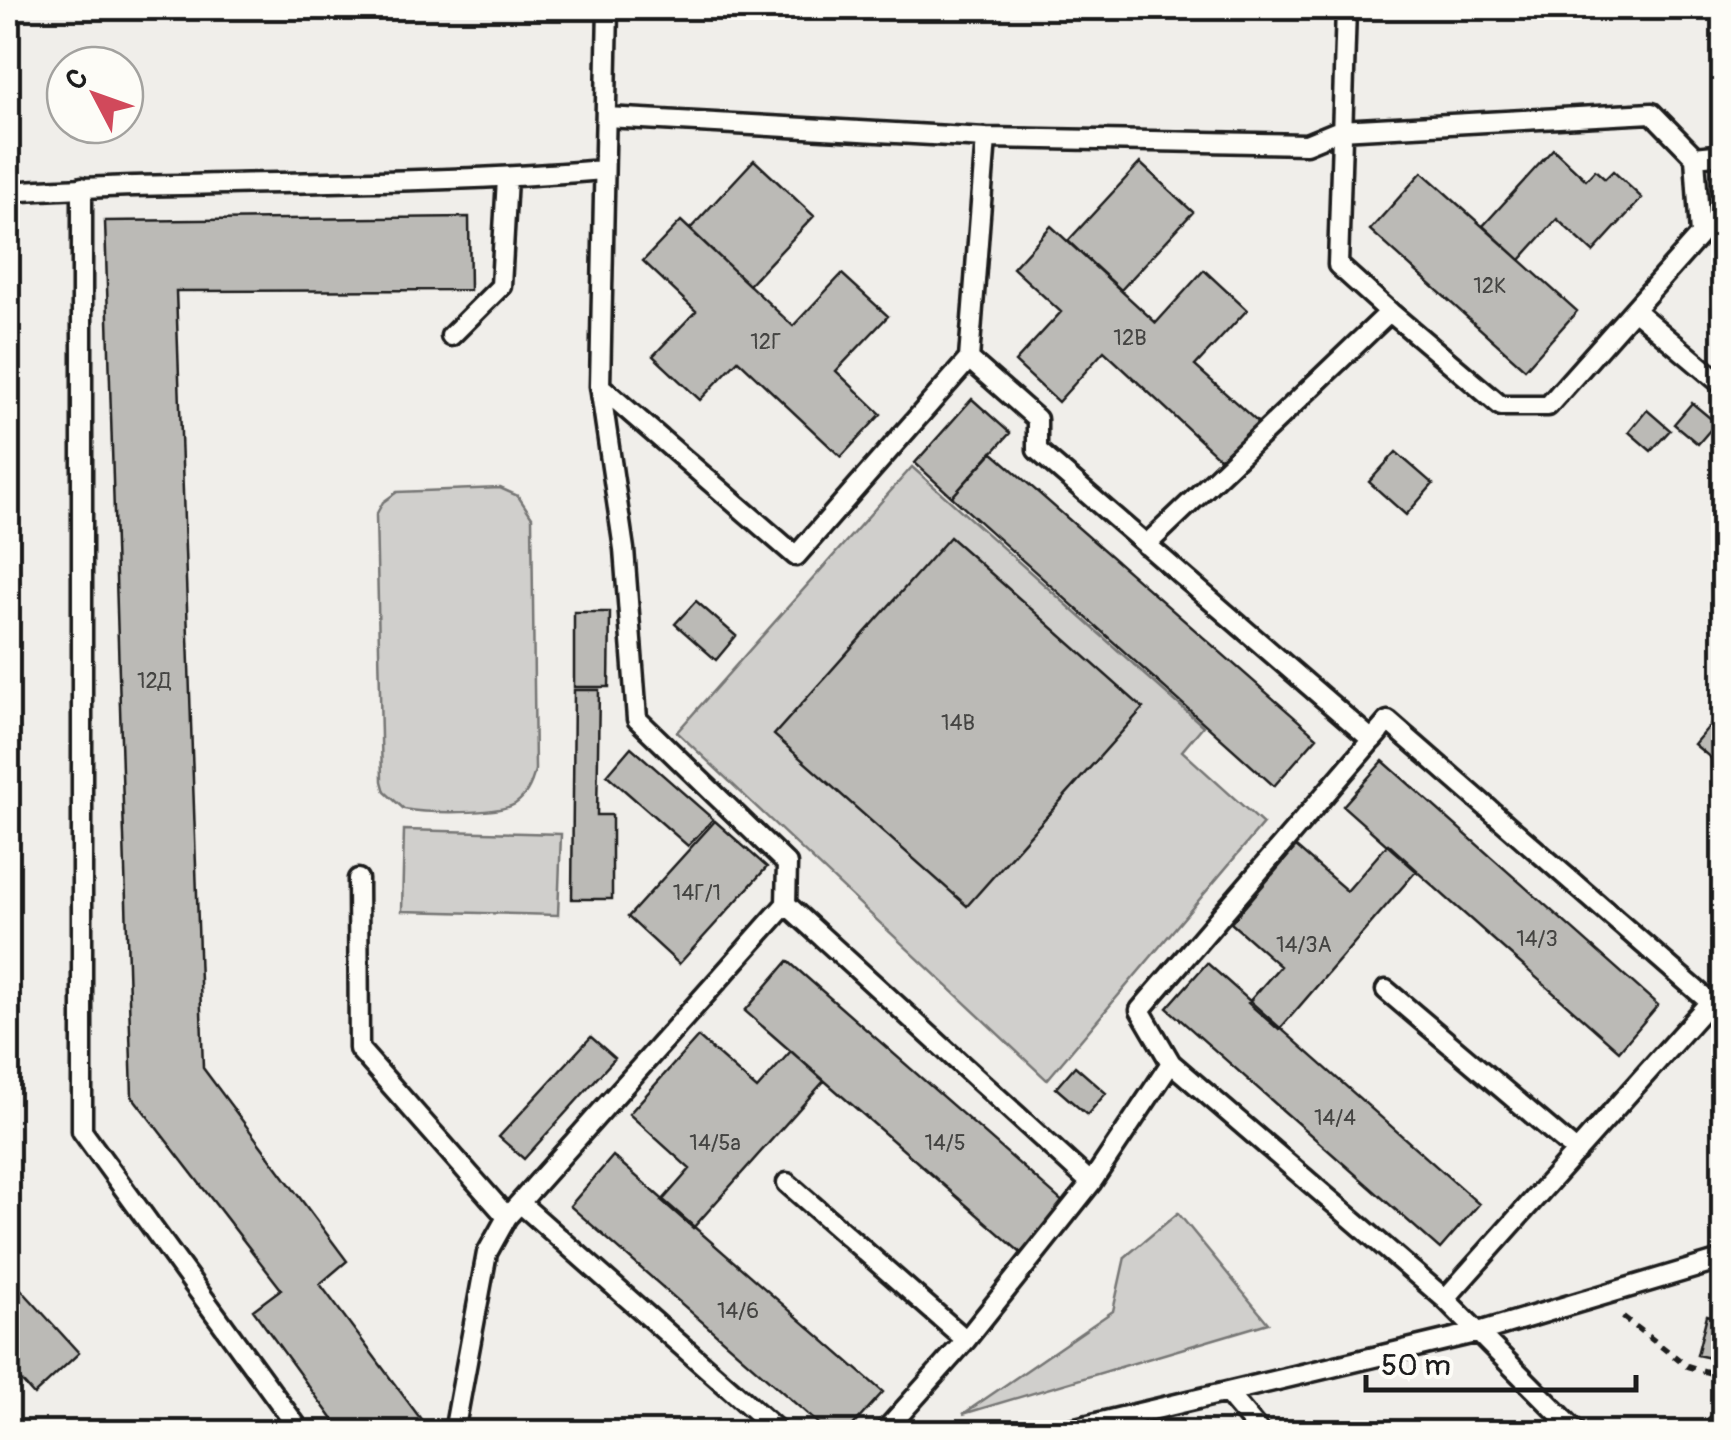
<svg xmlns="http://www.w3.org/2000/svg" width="1731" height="1440" viewBox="0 0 1731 1440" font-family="Pangolin,sans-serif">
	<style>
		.green { fill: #d0cfcc; stroke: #767674; stroke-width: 2.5 }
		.building { fill: #bbbab6; stroke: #1c1c1c; stroke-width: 2.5 }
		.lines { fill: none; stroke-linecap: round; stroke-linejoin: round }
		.service-casing { stroke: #1c1c1c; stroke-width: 25 }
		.path { stroke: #1c1c1c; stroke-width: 6; stroke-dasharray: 8 8; stroke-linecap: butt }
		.service { stroke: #fdfcf7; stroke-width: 18 }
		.labels { text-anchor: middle; stroke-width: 8; stroke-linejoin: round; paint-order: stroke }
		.number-label { font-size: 22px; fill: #444442 }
	</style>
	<rect width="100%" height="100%" fill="#f0eeea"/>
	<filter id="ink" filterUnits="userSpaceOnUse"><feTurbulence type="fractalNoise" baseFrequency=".01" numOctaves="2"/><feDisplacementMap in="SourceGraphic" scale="20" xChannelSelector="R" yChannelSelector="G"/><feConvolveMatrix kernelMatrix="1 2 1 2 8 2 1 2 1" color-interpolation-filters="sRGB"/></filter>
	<g filter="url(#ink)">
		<path class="green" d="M912,467L1203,726L1182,751L1263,824L1047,1080L677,732Z
			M500,488L518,496L532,517L535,770C532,783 527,796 515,804C497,815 425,813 404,809L385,792L382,781L376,515L383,502L397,492Z
			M404,830L561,834L558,915L402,911Z
			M1178,1213L1268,1323L963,1414L1113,1311L1125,1257Z"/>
		<path class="building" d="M1553,149L1586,180L1595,170L1605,179L1613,171L1642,198L1593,252L1557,219L1520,260L1483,226Z
			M754,160L814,216L749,285L690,229Z
			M1140,163L1193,212L1121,290L1068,241Z
			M1422,172L1577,311L1525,369L1370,230Z
			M469,217L470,290L176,291L203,1068L347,1261L320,1284L423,1422L408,1432H342L253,1310L281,1289L132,1096L105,221Z
			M681,221L793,326L842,274L888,316L836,371L881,414L841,457L738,360L700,400L653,356L696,311L643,261Z
			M1051,226L1156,323L1204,270L1247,310L1195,366L1263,427L1227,465L1104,351L1058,402L1015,362L1061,312L1013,268Z
			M972,399L1010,433L952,497L915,463Z
			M1692,403L1716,423L1698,444L1674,424Z
			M1647,410L1670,430L1651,451L1629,432Z
			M992,452L1317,737L1274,786L952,497Z
			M1396,452L1433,484L1406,515L1369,482Z
			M950,537L1143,708L967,906L774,735Z
			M696,601L736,636L716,660L675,624Z
			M574,612H610L609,687H574Z
			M574,690H599L597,815H612V899H572Z
			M1724,709V761L1719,765L1694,744Z
			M631,747L713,819L688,846L607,775Z
			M1383,761L1658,1005L1619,1051L1343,806Z
			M715,821L767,867L679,964L628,917Z
			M1388,844L1417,870L1279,1030L1248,1003L1280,966L1231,923L1296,847L1347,891Z
			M788,961L1065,1204L1021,1253L745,1011Z
			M1207,963L1479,1204L1440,1249L1167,1008Z
			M591,1037L615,1058L524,1159L499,1137Z
			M698,1037L757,1089L791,1051L824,1081L693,1228L662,1201L690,1169L629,1114Z
			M1075,1066L1106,1093L1087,1115L1056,1088Z
			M613,1156L883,1392L847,1432H828L570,1206Z
			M8,1275L79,1353L34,1395L8,1366Z
			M1707,1315L1724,1319V1361L1697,1355Z
			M1724,1405V1432H1692Z"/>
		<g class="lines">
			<defs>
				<path id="service" d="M608,8L600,386L624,549L637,719L787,864L786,904L1091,1183
					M606,117L986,138L1306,144L1340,130L1652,113L1695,157L1724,154
					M82,187V1131L301,1432
					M8,192C206,179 405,187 603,170
					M1634,310L1724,386
					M1390,312L1501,406H1548L1700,235L1695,157L1688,150
					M451,336L501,286L507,178
					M969,359L1037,419V450L1372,740L1379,732
					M600,386L796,556L969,359L986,138
					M1146,545L1390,312L1338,265L1346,8
					M1388,721L1710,1002L1445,1299L1171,1063L1140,1010Z
					M358,879L359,1049L507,1217L520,1203L779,1432
					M1386,990L1577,1152
					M787,1183L966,1340
					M1445,1299L1577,1432
					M1227,1393L1260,1432
					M454,1432L487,1253L507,1217L786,904
					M884,1432L966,1340L1091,1183L1171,1063
					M1059,1432L1479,1332L1724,1259"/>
			</defs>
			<use href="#service" class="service-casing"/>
			<path class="path" d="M1623,1317L1687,1366L1724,1377"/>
			<use href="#service" class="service"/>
		</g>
	</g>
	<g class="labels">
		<g class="number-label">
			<text x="1490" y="293">12К</text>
			<text x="1130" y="345">12В</text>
			<text x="766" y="349">12Г</text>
			<text x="154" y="688">12Д</text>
			<text x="958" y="730">14В</text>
			<text x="697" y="900">14Г/1</text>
			<text x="1537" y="946">14/3</text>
			<text x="1304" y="952">14/3А</text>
			<text x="1335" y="1125">14/4</text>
			<text x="715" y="1150">14/5а</text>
			<text x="945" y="1150">14/5</text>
			<text x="738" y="1318">14/6</text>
		</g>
	</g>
	<rect width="1731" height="1440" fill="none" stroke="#fdfcf7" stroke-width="40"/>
	<rect x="20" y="20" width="1691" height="1400" fill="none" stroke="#1c1c1c" stroke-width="4" filter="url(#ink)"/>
	<g transform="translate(95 95) rotate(311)"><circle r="48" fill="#fdfcf7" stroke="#a3a29f" stroke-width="2.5"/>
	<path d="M0-8L18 38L0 25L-18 38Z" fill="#d1495b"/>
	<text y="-15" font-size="28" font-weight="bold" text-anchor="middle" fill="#1c1c1c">С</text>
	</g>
	<path d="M1366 1375v15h270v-15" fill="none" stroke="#1c1c1c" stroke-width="5"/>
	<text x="1381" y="1375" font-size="30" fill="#1c1c1c" stroke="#fdfcf7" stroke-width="8" paint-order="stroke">50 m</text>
</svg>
